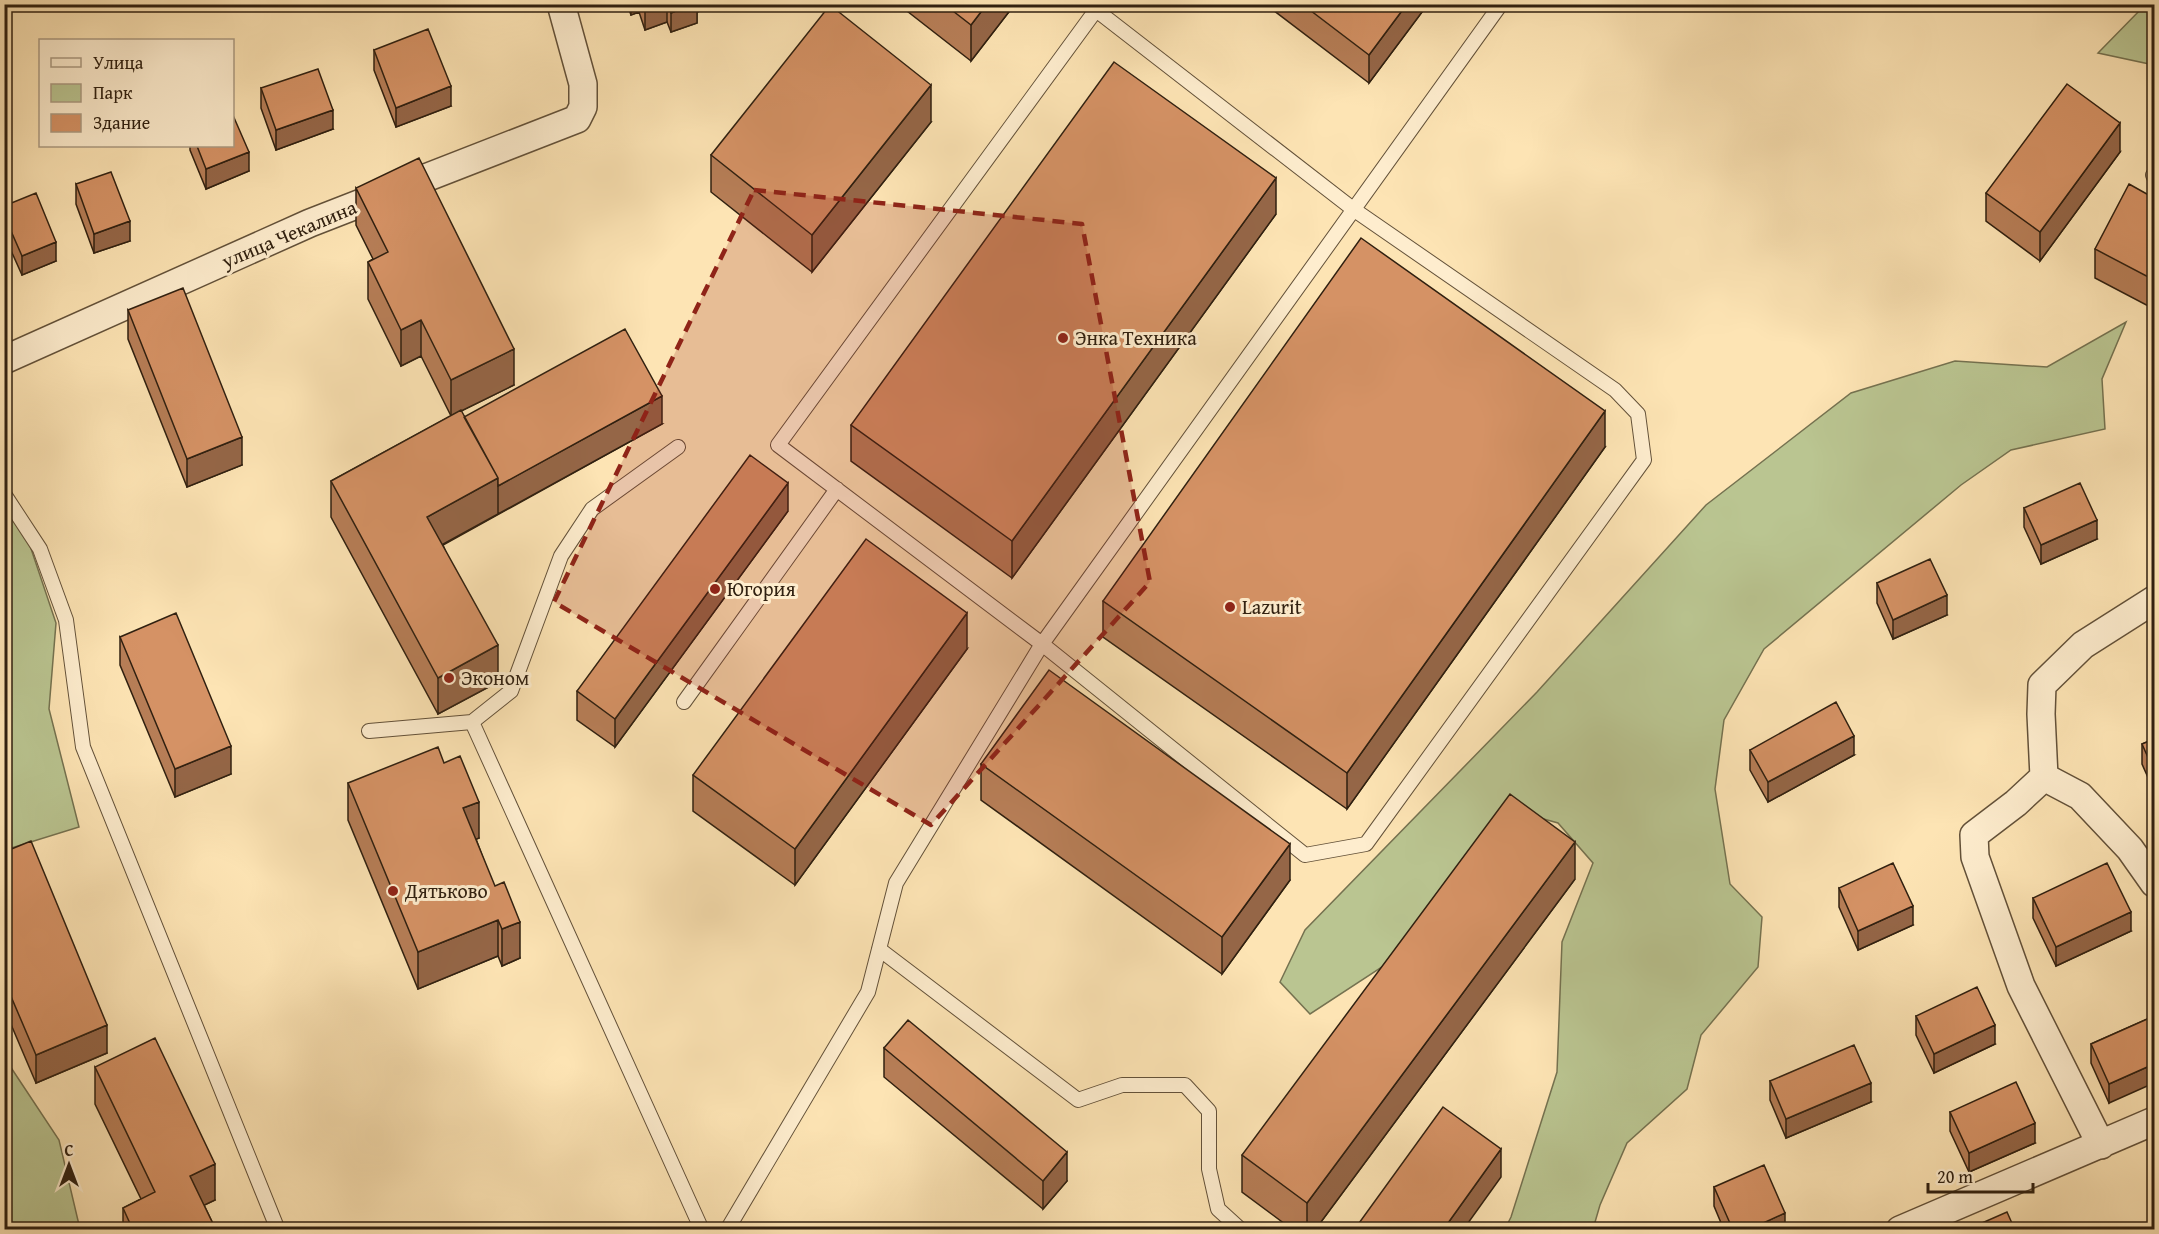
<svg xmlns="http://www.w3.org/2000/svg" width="2159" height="1234" viewBox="0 0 2159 1234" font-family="'Gentium Book Plus',serif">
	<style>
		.green { fill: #bac591; stroke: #757250; stroke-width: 1.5 }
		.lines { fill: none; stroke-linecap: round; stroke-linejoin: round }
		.lane-casing { stroke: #635139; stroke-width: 16 }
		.street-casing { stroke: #635139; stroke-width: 30 }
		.lane { stroke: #feedce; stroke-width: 14 }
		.street { stroke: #feedce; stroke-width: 27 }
		.wall { fill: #b77e57; stroke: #302010; stroke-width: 1.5 }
		.shaded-wall { fill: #956647; stroke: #302010; stroke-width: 1.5 }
		.building { fill: #d59265; stroke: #302010; stroke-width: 1.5 }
		.marked { fill: #8f2418; fill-opacity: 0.2; stroke: #8f2418; stroke-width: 4.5; stroke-dasharray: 12 8; stroke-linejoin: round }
		.poi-dot { fill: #8f2418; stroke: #feedce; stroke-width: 2 }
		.labels { text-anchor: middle; stroke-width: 6; stroke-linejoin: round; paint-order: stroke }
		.street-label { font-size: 20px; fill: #302010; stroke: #feedce }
		.poi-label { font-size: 20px; fill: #302010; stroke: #feedce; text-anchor: start }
	</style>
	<rect width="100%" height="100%" fill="#fde4b4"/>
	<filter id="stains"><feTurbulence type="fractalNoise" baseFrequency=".00333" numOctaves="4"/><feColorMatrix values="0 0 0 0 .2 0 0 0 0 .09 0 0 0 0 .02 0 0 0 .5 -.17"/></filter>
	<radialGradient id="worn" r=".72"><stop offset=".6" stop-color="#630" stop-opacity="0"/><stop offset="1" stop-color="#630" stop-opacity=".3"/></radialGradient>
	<path class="green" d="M2144,6H2154V65L2098,53Z
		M2126,322L2102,379L2105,429L2011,450L1961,485L1764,649L1724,720L1715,789L1730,884L1762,917L1758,967L1701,1035L1687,1089L1627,1143L1600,1205L1593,1229H1505L1511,1217L1557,1072L1562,942L1593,863L1558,823L1522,813L1382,967L1310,1014L1280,982L1305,930L1537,692L1706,505L1851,393L1955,361L2047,367Z
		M4,484L15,501L56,623L49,709L79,827L5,850Z
		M4,1057L59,1140L80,1229H5Z"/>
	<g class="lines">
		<defs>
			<path id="lane" d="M1096,10L1353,209L1615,390L1638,414L1644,460L1366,844L1305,855L1042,644L778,445L1096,10L1097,4
				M2153,175L2154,177
				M4,494L40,549L66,620L83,747L278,1230
				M684,702L837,489
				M472,722L702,1230
				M369,731L472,722L511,691L561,556L592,509L678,447
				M879,949L1078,1100L1122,1085H1185L1209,1111V1169L1218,1209L1241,1230
				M727,1230L868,992L896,883L1042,644L1501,4"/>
			<path id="street" d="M4,360L310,223L577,119L583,107V84L561,4
				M2044,777L2080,796L2130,849L2154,883
				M2101,1145L2021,986L1975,857L1974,835L2016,803L2044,777L2041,714L2042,685L2083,645L2154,600
				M1900,1230L2154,1121"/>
		</defs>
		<use href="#lane" class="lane-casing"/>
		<use href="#street" class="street-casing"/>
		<use href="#lane" class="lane"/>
		<use href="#street" class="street"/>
	</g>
	<path class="wall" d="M627,4H710V7L697,12V23L671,32L667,22L645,30L639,12L631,15Z
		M898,4H1015L971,61Z
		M1265,4H1428L1369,83Z
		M374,50L451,106L396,127L374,70Z
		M261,88L333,129L276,150L261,108Z
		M931,122L812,272L711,192V155Z
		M190,146H232L249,171L206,189L190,150Z
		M2120,152L2040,261L1986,221V193Z
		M76,184L130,241L94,253L76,204Z
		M356,188L514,385L461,411L464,417L662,424L443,545L498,682L438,714L331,517V481L451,416L421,356L401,366L368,299V262L373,259L356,225Z
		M2154,198V309L2095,278V249Z
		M4,206L56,261L22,275L4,235Z
		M1276,214L1012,578L851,461V425Z
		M128,310L242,465L187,487L128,339Z
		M1605,447L1347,809L1103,637V601Z
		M2024,508L2097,539L2041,564L2024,527Z
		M788,511L615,747L577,720V691Z
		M1877,583L1947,615L1893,639L1877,603Z
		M120,637L231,774L175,797L120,665Z
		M967,649L795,885L693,811V775Z
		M2154,739V791L2142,764V744Z
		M1750,750L1854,755L1768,802L1750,770Z
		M444,763L479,838L476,839L520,958L502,966L498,956L418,989L348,820V783Z
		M981,764L1290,880L1222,974L981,800Z
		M4,852L107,1053L36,1083L4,1008Z
		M1575,879L1315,1230H1293L1242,1192V1155Z
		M1839,888L1913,925L1858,950L1839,907Z
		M2033,898L2131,931L2056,966L2033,918Z
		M1916,1016L1995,1044L1934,1073L1916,1035Z
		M2154,1016L2109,1103L2091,1063V1044Z
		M884,1048L1067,1181L1043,1209L884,1077Z
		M95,1067L215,1200L204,1205L216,1230H123V1208L141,1199L95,1104Z
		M1770,1081L1871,1102L1786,1138L1770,1100Z
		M1950,1112L2035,1143L1969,1172L1950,1131Z
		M1714,1187L1785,1230H1724L1714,1206Z"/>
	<path class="shaded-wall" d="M631,4H639V12L631,15Z
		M663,4H667V22L645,30V11Z
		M693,4H710V7L697,12V23L671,32V13Z
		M987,4H1015L971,61V25Z
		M1407,4H1428L1369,83V55Z
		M931,85V122L812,272V235Z
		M451,86V106L396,127V108Z
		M333,110V129L276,150V130Z
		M2120,123V152L2040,261V232Z
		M249,152V171L206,189V169Z
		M1276,178V214L1012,578V541Z
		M130,221V241L94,253V234Z
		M56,242V261L22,275V256Z
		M421,320V356L401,366V330Z
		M514,349V385L451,416V380Z
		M662,396V424L498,514V486Z
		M1605,411V447L1347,809V773Z
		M242,437V465L187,487V459Z
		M498,478V514L427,553V517Z
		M788,483V511L615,747V719Z
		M2097,520V539L2041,564V545Z
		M1947,595V615L1893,639V620Z
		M967,613V649L795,885V849Z
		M498,645V682L438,714V678Z
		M1854,736V755L1768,802V782Z
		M231,746V774L175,797V769Z
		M479,802V838L463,845V808Z
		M1575,842V879L1315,1230H1307V1203Z
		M1290,844V880L1222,974V937Z
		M1913,906V925L1858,950V931Z
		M2131,912V931L2056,966V947Z
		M498,920V956L418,989V952Z
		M520,922V958L502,966V929Z
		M107,1025V1053L36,1083V1055Z
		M1995,1025V1044L1934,1073V1054Z
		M2154,1064V1083L2109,1103V1084Z
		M1871,1083V1102L1786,1138V1119Z
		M2035,1123V1143L1969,1172V1153Z
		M1501,1149V1177L1463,1230H1443Z
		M1067,1152V1181L1043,1209V1181Z
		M215,1164V1200L190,1212V1176Z
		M1785,1213V1230H1748Z"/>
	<path class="building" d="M643,4H663L645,11Z
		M668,4H694L671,13Z
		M944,4H987L971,25Z
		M1302,4H1407L1369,55Z
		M830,5L931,85L812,235L711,155Z
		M428,29L451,86L396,108L374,50Z
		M1114,62L1276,178L1012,541L851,425Z
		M318,69L333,110L276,130L261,88Z
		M2067,84L2120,123L2040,232L1986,193Z
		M232,113L249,152L206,169L197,146H232Z
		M419,158L514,349L451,380L421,320L401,330L368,262L388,252L356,188Z
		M111,172L130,221L94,234L76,184Z
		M2129,184L2154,198V280L2095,249Z
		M36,193L56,242L22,256L4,215V206Z
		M1361,238L1605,411L1347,773L1103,601Z
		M183,288L242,437L187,459L128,310Z
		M625,329L662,396L498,486V478L464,417Z
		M461,410L498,478L427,517L498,645L438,678L331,481Z
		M750,455L788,483L615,719L577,691Z
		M2080,483L2097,520L2041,545L2024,508Z
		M866,539L967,613L795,849L693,775Z
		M1930,559L1947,595L1893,620L1877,583Z
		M176,613L231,746L175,769L120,637Z
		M1049,670L1290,844L1222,937L981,764Z
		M1836,702L1854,736L1768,782L1750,750Z
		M2154,739V771L2142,744Z
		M438,747L444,763L460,756L479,802L463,808L495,886L504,882L520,922L502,929L498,920L418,952L348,783Z
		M1510,794L1575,842L1307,1203L1242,1155Z
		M31,841L107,1025L36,1055L4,980V852Z
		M1893,863L1913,906L1858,931L1839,888Z
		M2107,863L2131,912L2056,947L2033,898Z
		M1977,987L1995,1025L1934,1054L1916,1016Z
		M2154,1016V1064L2109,1084L2091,1044Z
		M908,1020L1067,1152L1043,1181L884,1048Z
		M155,1038L215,1164L190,1176L216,1230H133L123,1208L155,1192L95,1067Z
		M1854,1045L1871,1083L1786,1119L1770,1081Z
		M2016,1082L2035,1123L1969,1153L1950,1112Z
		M1443,1107L1501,1149L1443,1230H1354Z
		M1764,1165L1785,1213L1748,1230H1733L1714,1187Z
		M2007,1212L2015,1230H1966Z"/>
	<path class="marked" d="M754,190L1082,224L1150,582L931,825L554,602Z"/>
	<g class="poi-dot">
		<circle cx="1063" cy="338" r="6"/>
		<circle cx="715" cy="589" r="6"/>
		<circle cx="1230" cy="607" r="6"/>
		<circle cx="449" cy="678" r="6"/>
		<circle cx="393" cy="891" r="6"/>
	</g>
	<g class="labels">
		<g class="street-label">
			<text transform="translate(289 234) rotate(-23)" y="7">улица Чекалина</text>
		</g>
		<g class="poi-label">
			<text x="1075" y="345">Энка Техника</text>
			<text x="727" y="596">Югория</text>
			<text x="1242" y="614">Lazurit</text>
			<text x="461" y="685">Эконом</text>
			<text x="405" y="898">Дятьково</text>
		</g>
	</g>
	<rect width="2159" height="1234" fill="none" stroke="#fde4b4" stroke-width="24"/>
	<rect x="6" y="6" width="2147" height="1222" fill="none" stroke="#302010" stroke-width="3"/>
	<rect x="12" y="12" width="2135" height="1210" fill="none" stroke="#302010" stroke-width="1.5"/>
	<rect x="39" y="39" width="195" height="108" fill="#feedce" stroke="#ac9b82" stroke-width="1.5"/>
	<rect x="51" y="58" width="30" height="9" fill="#feedce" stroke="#ac9b82" stroke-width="1.5"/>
	<text x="93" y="69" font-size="18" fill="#302010">Улица</text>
	<rect x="51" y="84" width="30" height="18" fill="#bac591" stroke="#ac9b82" stroke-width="1.5"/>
	<text x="93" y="99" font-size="18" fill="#302010">Парк</text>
	<rect x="51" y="114" width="30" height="18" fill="#d59265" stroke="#ac9b82" stroke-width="1.5"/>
	<text x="93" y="129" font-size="18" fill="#302010">Здание</text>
	<g transform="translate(69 1165)" stroke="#feedce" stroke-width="4.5" paint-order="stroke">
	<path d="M0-4.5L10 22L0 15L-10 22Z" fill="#302010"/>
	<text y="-9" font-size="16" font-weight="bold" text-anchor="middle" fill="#302010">С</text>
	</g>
	<path d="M1928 1183v9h105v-9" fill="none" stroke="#302010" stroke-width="3"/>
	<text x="1937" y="1183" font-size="18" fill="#302010" stroke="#feedce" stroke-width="4.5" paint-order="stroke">20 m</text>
	<rect width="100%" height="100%" filter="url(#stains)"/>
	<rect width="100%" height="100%" fill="url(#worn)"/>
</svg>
